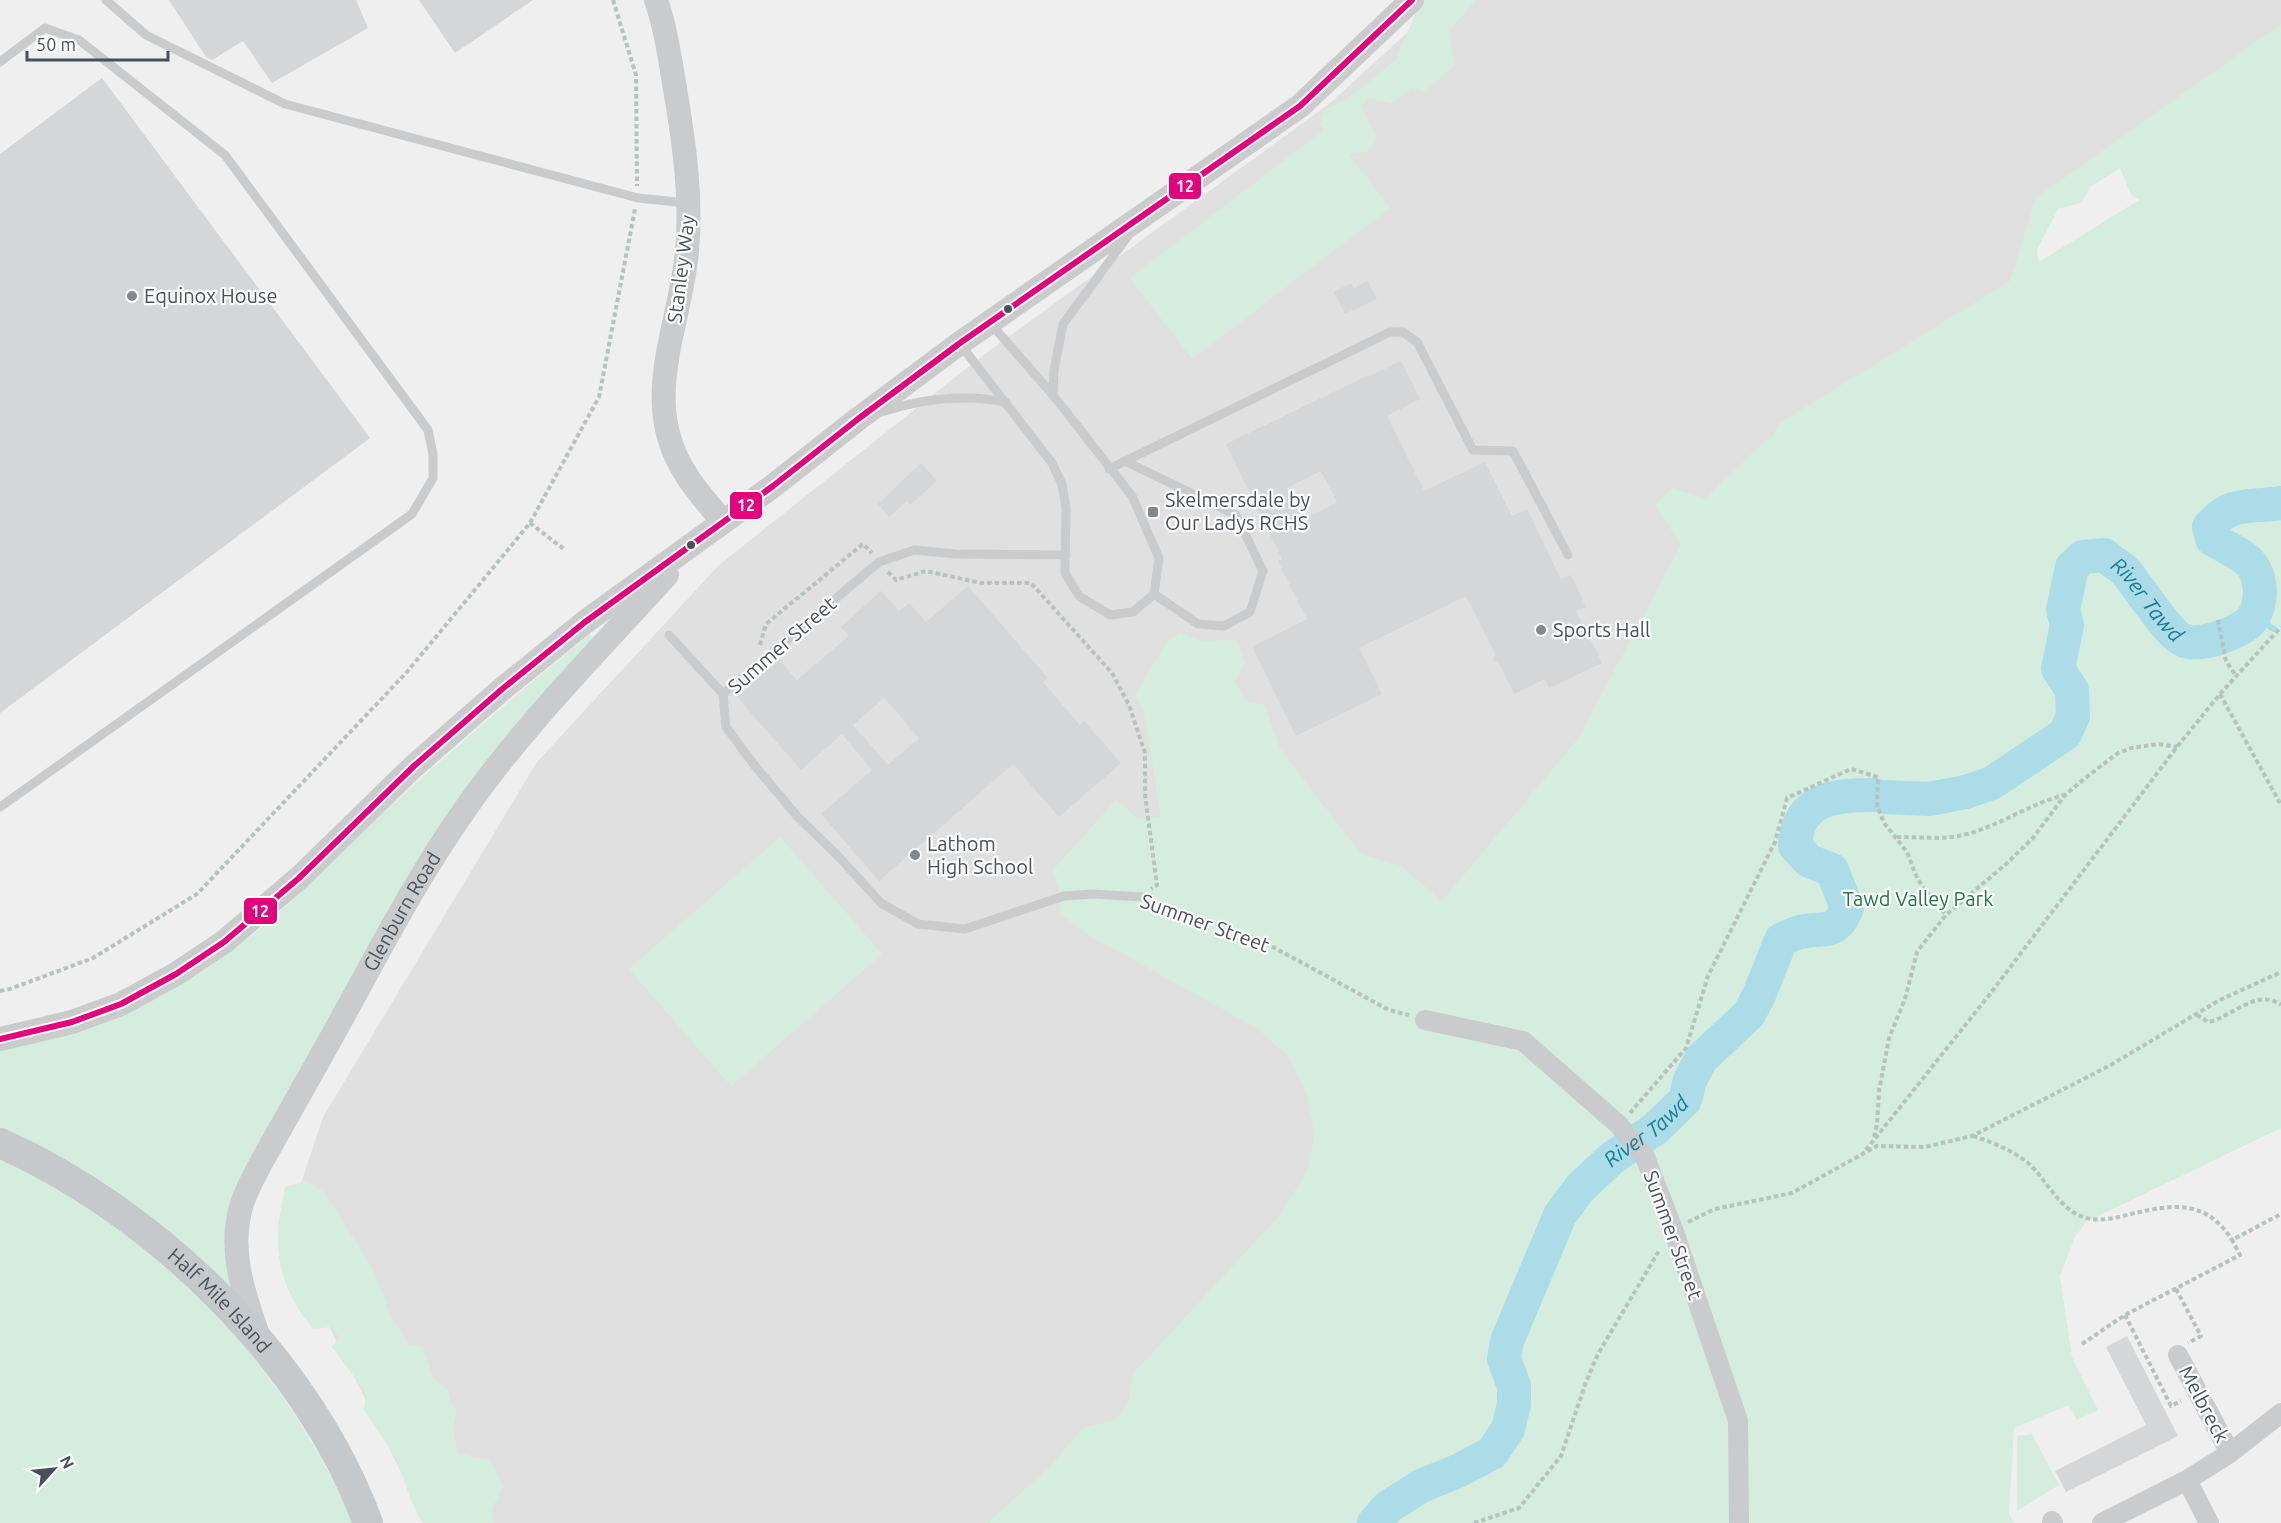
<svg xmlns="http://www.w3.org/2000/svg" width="2281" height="1523" viewBox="0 0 2281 1523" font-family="Ubuntu,sans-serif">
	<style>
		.education { fill: #e1e0e0 }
		.green { fill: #d5edde; fill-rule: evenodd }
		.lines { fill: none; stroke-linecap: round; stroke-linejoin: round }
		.stream { stroke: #acdce7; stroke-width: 6 }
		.river { stroke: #acdce7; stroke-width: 34 }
		.building { fill: #d5d6d8; fill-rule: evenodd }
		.path { stroke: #b7c2bf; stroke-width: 4; stroke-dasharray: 4.5 3; stroke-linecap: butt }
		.service { stroke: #c9cbcd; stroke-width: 9 }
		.minor { stroke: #c9cbcd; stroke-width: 20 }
		.tertiary { stroke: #c9cbcd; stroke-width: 24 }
		.primary { stroke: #c5c9cb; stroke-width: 30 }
		.bus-1-casing { stroke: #fff; stroke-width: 10 }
		.bus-1 { stroke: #e5007d; stroke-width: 6 }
		.poi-dot { fill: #82888e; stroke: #fff; stroke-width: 2 }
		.bus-dot { fill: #485159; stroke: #fff; stroke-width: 2 }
		.labels { text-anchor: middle; stroke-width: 4.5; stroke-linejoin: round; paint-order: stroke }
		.street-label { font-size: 20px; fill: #485159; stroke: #fff }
		.poi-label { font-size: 20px; fill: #485159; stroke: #fff; text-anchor: start }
		.park-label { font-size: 20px; fill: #1f7548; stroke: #fff }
		.water-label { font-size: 21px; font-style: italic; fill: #187c95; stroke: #fff }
		.line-badge { stroke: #fff; stroke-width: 2 }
		.badge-label { font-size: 16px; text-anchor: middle; font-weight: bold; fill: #fff }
	</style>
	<rect width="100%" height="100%" fill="#efefef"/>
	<path class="education" d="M1443,0H2281V40L2052,202L1988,333L1375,1111L1110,1459L986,1523H426L284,1234L323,1117L537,762L719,565L978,359L1329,104Z"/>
	<path class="green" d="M1425,0H1476L1449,31L1455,65L1424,92L1412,87L1392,104L1368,98L1361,106L1377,140L1366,152L1349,154L1390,208L1192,359L1130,278L1324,130L1320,124L1324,110L1348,99L1396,60L1419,6Z
		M2281,24V1128L2086,1222L2075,1237L2060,1276L2072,1357L2098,1410L2077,1420L2069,1405L2014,1428L2009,1514L2014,1523H987L1050,1467L1082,1428L1116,1420L1129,1401L1132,1375L1280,1215L1307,1171L1315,1133L1306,1094L1290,1058L1257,1028L1092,937L1059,913L1060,893L1052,871L1116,800L1138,819L1161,817L1144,713L1135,695L1167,642L1180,633L1203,641L1236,640L1245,663L1235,682L1246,702L1265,705L1280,749L1361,854L1401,866L1442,901L1578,739L1681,545L1655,505L1673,488L1705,499L1763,443L1772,438L1780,423L2010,281L2036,198ZM2120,168L2131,195L2139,200L2039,262L2037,250L2058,209L2081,203L2090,187Z
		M590,634L593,638L547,690L252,1160L231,1287L0,1129V1050C78,1036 156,1006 221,959C284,914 337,856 393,804C457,745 523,689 590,634Z
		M780,837L882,954L731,1086L629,969Z
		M0,1158C22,1168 43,1181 64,1193C199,1273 288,1381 354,1523H0Z
		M307,1181L324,1192L373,1269L390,1315L408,1344L423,1347L433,1378L448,1390L451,1404L457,1410L453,1425L457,1453L489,1460L503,1486L492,1509L494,1523H424L421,1521L409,1495L397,1459L364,1410L366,1393L332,1347L339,1337L332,1327L313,1329C291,1303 276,1269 278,1234C278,1218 283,1202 285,1187Z
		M2032,1434L2059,1485L2017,1511V1436Z"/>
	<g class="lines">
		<path class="stream" d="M2254,617L2274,629"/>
		<g class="river">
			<path id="s1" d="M1885,797L1929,799L1966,792L1992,783L2065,734L2073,716L2072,690L2058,669L2067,625L2063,610L2072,567L2083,557L2104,555C2111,561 2120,566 2126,572C2139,587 2169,636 2185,641C2201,647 2247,631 2254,616C2263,599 2262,573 2247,560C2238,552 2223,546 2212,539L2209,527C2232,500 2249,508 2281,503"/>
			<path id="s2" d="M1374,1523L1388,1507L1421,1486L1458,1471L1492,1453L1508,1429L1514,1404V1386L1504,1359L1507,1341L1560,1215L1580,1188L1612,1158L1655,1129L1685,1100L1690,1080L1701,1059L1749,1014L1759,995L1781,940C1787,937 1793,934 1800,932C1824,926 1835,937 1847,908L1832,870L1809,861L1795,846C1798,798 1834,795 1874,795"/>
		</g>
	</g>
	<path class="building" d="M169,0H356L368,28L272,83L243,41L212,60L206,57Z
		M419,0H533L455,53Z
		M102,78L370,438L0,713V154Z
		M1368,281L1377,299L1345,314L1334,292L1351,283L1354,288Z
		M1401,361L1420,399L1387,416L1424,491L1485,462L1512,516L1527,509L1561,579L1571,575L1586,607L1576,611L1602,663L1549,688L1545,679L1514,694L1498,662L1493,661L1495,654L1466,596L1359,648L1382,694L1296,736L1252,647L1307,619L1278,561L1282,559L1226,444L1348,385L1367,376L1368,377ZM1321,471L1337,502L1303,520L1287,488Z
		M921,463L937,481L910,505L907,501L889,517L878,504Z
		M968,586L1048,678L1043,682L1080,725L1084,721L1121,763L1059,817L1013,764L879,881L821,814L872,770L842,734L801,770L737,697L779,660L797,680L849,636L841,627L881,591L899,611L909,603L926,622ZM884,698L919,738L888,765L853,725Z
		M2127,1336L2178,1436L2066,1492L2055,1471L2146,1425L2106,1347Z"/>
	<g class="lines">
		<path class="path" d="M613,0L636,75L637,186
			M530,523L565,550
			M888,572L896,580L926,571L981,583H1031L1112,673L1129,705L1145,753V795L1157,885L1151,889
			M2218,620L2226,661L2236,676
			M760,645L766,624L863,544L872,553
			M2220,694L2281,805
			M1897,837C1918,837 1942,840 1963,835C1998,827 2029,804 2064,795
			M1153,901L1262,941L1389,1010L1409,1015
			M0,991L10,989L93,958L197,894L407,672L530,523L599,397L635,209
			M2197,1015L2208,1022C2231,1018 2257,987 2281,1005
			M1630,1113L1686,1048L1708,976L1775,842L1787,798L1851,769L1878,777L1877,805L1884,823L1907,852L1917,878L1925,890L1946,915
			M1973,1136C1992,1142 2011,1150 2027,1162C2048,1180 2060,1214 2091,1219C2104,1221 2119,1217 2131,1214C2173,1204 2206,1199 2232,1240
			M1874,1137L1877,1125L1879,1091L1889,1038L1905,999L1917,952L1923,944L1946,915L2006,864L2033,838L2065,795L2084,779L2118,753L2131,748L2159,744L2177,747
			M1866,1150L1990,994L2177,747L2220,694L2281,627
			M1688,1222L1715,1209L1792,1193L1877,1146L1925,1147L1972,1136L2109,1066L2218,1001L2281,972
			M2176,1289L2201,1336L2188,1343
			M2125,1315L2171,1406L2181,1401
			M2082,1344L2125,1315L2240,1255L2232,1240L2281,1214
			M1474,1523L1519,1508L1561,1456L1586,1382L1598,1354L1660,1249"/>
		<path class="service" d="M106,0L146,35L285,104L638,198L687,203
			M0,62L45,28L79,40L225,155L428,430L433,454V478L412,514L0,807
			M960,344L1052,463L1062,484L1066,508L1065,573L1079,596L1110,615L1133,612L1154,594L1159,558L1132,496L1053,395L991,324
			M1053,395L1054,370L1063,324L1128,236
			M881,412C921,399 965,394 1006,402
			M1125,461L1236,515L1263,571L1250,612L1224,626L1198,624L1154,594
			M1109,469L1390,332H1403L1417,342L1473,450L1513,451L1568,555
			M1066,555L956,554L914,550L879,562L723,694L726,727L755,766L797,816L839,857L881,903L918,924L965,929L1064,896L1093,894L1142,897
			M669,635L723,694"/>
		<path class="minor" d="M1425,1020L1523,1041L1619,1125L1645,1157L1673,1229L1738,1421L1739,1523
			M2178,1355L2230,1453
			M2187,1480L2209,1523
			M2052,1521L2053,1523
			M2102,1523L2187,1480L2230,1453L2281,1413"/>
		<g class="tertiary">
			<path d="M656,0C666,29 670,59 675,89C684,142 692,197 687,251C680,329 638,403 687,476C697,492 711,507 723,522"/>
			<path d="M0,1039L72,1022L121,1004L176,974L224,942L299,878L414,766L501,690L585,622L773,486L858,419L960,343L1300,106L1412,0"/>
			<path id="s3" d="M259,1338C245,1297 229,1255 240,1211C244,1193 254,1177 262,1161C281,1127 300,1093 320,1058C367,975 410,887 466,808C525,724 598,651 667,575"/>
		</g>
		<path class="primary" id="s4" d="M0,1143C157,1213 308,1360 368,1523"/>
		<defs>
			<path id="bus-1" d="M0,1039L72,1022L121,1004L176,974L224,942L299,878L414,766L501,690L585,622L773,486L858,419L960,343L1300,106L1412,0"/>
		</defs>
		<use href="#bus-1" class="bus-1-casing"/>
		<use href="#bus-1" class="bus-1"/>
	</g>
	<g class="poi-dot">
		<circle cx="132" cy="296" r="6"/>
		<rect x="1147" y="506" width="12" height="12" rx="3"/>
		<circle cx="1541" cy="630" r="6"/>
		<circle cx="915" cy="855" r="6"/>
	</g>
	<g class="bus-dot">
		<circle cx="1008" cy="309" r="5"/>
		<circle cx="691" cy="545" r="5"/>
	</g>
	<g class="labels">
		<g class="street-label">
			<text transform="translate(681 269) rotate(-83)" y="7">Stanley Way</text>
			<text transform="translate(782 645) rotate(-41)" y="7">Summer Street</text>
			<text dy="7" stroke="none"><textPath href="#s3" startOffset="471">Glenburn Road</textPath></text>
			<text transform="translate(1205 923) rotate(20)" y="7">Summer Street</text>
			<text transform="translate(1673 1235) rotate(70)" y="7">Summer Street</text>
			<text dy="7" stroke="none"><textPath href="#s4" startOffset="272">Half Mile Island</textPath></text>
			<text transform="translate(2204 1404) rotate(62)" y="7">Melbreck</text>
		</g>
		<g class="poi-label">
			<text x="144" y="303">Equinox House</text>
			<text x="1165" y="507">Skelmersdale by<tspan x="1165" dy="23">Our Ladys RCHS</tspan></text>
			<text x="1553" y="637">Sports Hall</text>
			<text x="927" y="851">Lathom<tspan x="927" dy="23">High School</tspan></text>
		</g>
		<g class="park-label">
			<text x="1918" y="906">Tawd Valley Park</text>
		</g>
		<g class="water-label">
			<text dy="7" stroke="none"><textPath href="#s1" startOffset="471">River Tawd</textPath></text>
			<text dy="7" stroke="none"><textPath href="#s2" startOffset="516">River Tawd</textPath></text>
		</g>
	</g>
	<g class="line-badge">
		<rect x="1168" y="172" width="34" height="28" rx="6" fill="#e5007d"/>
		<rect x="729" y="491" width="34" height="29" rx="6" fill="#e5007d"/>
		<rect x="243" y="897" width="35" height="28" rx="6" fill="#e5007d"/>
	</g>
	<g class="badge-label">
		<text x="1185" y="192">12</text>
		<text x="746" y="511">12</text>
		<text x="260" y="917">12</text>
	</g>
	<g transform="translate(54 1469) rotate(63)" stroke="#ffffff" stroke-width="4.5" paint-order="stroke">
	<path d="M0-4.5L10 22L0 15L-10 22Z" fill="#485159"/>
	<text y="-9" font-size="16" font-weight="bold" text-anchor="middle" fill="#485159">N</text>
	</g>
	<path d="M27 51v9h141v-9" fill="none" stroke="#485159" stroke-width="3"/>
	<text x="36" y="51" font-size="18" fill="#485159" stroke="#ffffff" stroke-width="4.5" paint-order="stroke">50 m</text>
</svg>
